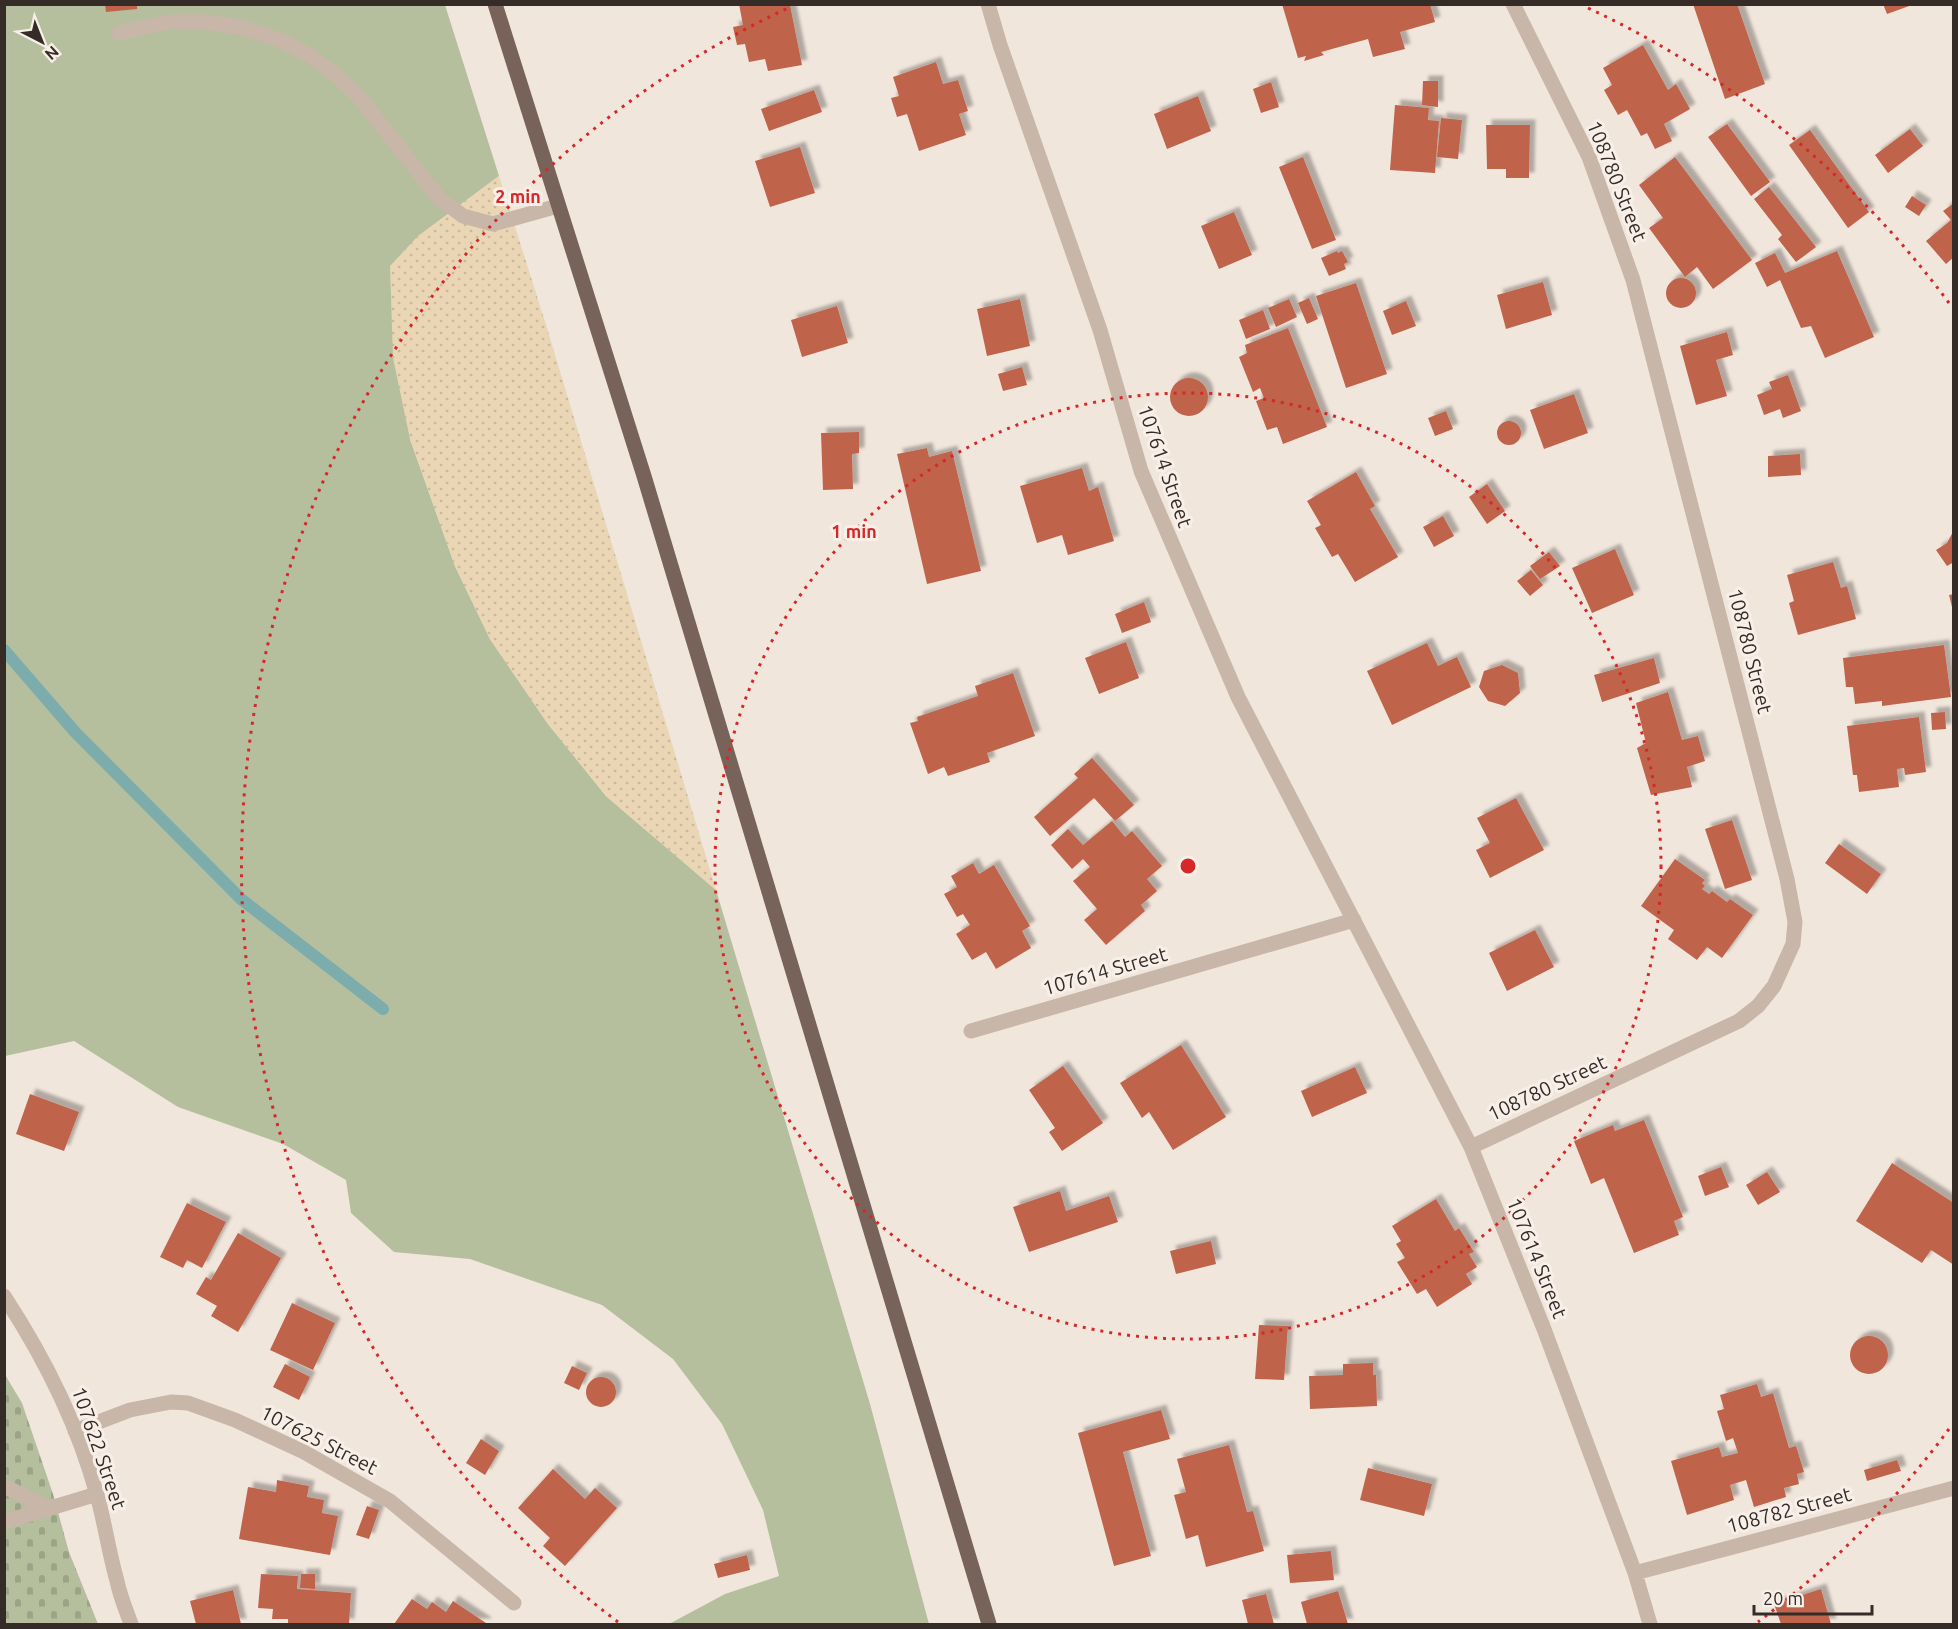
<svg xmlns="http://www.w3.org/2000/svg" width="1958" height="1629" viewBox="0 0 1958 1629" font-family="Ubuntu,sans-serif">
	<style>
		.green { fill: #b5bf9d }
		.sand { fill: url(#sand-dots) }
		.cemetery { fill: url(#cemetery-stones) }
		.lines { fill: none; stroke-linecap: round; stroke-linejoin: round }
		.stream { stroke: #7cacac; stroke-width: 12 }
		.building { fill: #c0634b; filter: url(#shadow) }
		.minor { stroke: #c8b6a8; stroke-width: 15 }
		.major { stroke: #77635a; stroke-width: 15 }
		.ring { fill: none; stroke: #d62828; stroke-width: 3; stroke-dasharray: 3 6 }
		.labels { text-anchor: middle; stroke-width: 6; stroke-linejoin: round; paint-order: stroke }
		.street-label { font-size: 20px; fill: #352c28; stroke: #f8f0e8 }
		.centre { fill: #d62828; stroke: #f8f0e8; stroke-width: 3 }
		.ring-label { font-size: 18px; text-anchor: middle; font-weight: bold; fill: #d62828; stroke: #f8f0e8; stroke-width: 6; stroke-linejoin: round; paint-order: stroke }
	</style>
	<defs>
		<pattern id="sand-dots" width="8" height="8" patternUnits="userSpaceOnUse" patternTransform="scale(1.5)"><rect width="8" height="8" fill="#ead6b4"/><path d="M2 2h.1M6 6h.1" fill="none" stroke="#c9b89b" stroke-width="1.8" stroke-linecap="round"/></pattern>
		<pattern id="cemetery-stones" width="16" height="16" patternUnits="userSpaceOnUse" patternTransform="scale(1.5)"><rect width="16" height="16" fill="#b5bf9d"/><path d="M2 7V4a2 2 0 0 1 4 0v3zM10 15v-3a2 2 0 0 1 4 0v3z" fill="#9ca487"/></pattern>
		<filter id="shadow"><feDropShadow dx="5.5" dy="-5.5" stdDeviation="1.5" flood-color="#0004"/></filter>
	</defs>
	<rect width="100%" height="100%" fill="#f1e6dc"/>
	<path class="green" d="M4,5H445L499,176L417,237L410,439L455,566L490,639L548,724L606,796L716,890L870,1404L929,1624H669L725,1594L779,1576L763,1510L722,1424L673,1359L602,1305L470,1259L394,1252L351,1213L346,1180L283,1144L178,1107L74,1041L5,1056Z"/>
	<path class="sand" d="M499,176L547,328L716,890L606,796L548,724L490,639L455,566L410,439L393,358L390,266L417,237Z"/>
	<path class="cemetery" d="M4,1373L22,1403L53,1494L69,1552L98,1624H5Z"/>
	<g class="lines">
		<path class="stream" d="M4,650L75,732L241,899L383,1009"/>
	</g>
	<path class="building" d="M105,4H137V9L106,12Z
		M739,4L790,5L802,65L768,71L765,59L749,62L745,44L737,45L733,27L743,25Z
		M1282,4H1430L1435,22L1400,32L1405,49L1373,57L1368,39L1321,52L1324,55L1304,61L1306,56L1298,58Z
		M1693,4H1737L1765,84L1725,99Z
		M1883,4H1912V5L1887,14Z
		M1643,45L1668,90L1676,84L1690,109L1664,124L1672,141L1655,149L1647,133L1641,136L1627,110L1618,115L1604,90L1612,85L1603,68Z
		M936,62L943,84L958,80L968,111L959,114L966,135L919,151L907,114L897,117L891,98L899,96L893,77Z
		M1423,81H1438V107L1422,105Z
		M1271,82L1279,107L1261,113L1253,89Z
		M814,90L822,112L769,131L761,109Z
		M1198,96L1211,131L1167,149L1154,114Z
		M1395,105L1429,108L1428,120L1439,121L1435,173L1390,170Z
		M1441,118L1462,120L1458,159L1437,157Z
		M1727,124L1770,182L1751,196L1708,137Z
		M1486,125H1530L1529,178H1506V169H1487Z
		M1910,129L1923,146L1888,173L1875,155Z
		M1810,130L1869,212L1848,228L1789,145Z
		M800,147L815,193L770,207L755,161Z
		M1303,157L1336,240L1312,249L1279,167Z
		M1675,157L1752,260L1713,289L1697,267L1685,277L1649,228L1663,218L1639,185Z
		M1769,187L1816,247L1796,262L1778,239L1782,235L1754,199Z
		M1912,196L1926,205L1919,216L1905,207Z
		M1954,203V257L1946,264L1926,241L1951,220L1943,211Z
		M1234,212L1252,255L1219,269L1201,226Z
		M1337,251L1338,253L1342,251L1348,262L1344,264L1346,269L1329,276L1321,258Z
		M1837,251L1874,337L1825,358L1811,326L1801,328L1780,280L1767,287L1755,263L1775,253L1785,273Z
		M1666 293a15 15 0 1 1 30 0a15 15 0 1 1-30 0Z
		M1543,282L1552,315L1506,329L1497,295Z
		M1356,283L1387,374L1346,388L1316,296Z
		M1309,298L1318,319L1307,324L1298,303Z
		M1020,299L1030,346L987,356L977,309Z
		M1289,299L1297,317L1276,327L1268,308Z
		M1406,301L1416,326L1392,335L1383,311Z
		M837,306L848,343L802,357L791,320Z
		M1263,310L1270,329L1246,339L1239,320Z
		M1288,328L1327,427L1283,444L1277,427L1267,430L1256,401L1264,398L1260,388L1253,392L1239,357L1247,353L1245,345Z
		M1727,332L1733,355L1716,360L1727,396L1696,405L1680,346Z
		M1022,367L1027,385L1003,391L998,374Z
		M1788,375L1801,411L1783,418L1780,409L1764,415L1757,395L1772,389L1769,382Z
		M1170 397a19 19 0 1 1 38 0a19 19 0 1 1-38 0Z
		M1574,394L1588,433L1544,449L1530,410Z
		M1446,411L1453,429L1435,436L1428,418Z
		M1497 433a12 12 0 1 1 24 0a12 12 0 1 1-24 0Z
		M859,432V453L852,454L853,489L823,490L821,433Z
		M927,448L929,457L952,451L981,571L927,584L897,454Z
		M1800,454L1801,475L1768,477V456Z
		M1082,468L1089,491L1098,487L1114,541L1068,555L1062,535L1037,543L1020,486Z
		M1356,472L1375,506L1370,509L1398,557L1355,582L1338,554L1332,557L1315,528L1321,525L1307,501Z
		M1487,484L1505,511L1487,524L1469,497Z
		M1443,516L1454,536L1434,547L1423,527Z
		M1954,530V562L1947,566L1936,550L1947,543Z
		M1615,549L1634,595L1592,613L1572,568Z
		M1549,552L1560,566L1540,579L1530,566Z
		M1833,562L1841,588L1847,586L1856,619L1798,635L1789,603L1794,601L1787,575Z
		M1531,570L1543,585L1530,596L1517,581Z
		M1954,594V611H1953L1949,595Z
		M1144,602L1151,622L1122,633L1115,614Z
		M1126,642L1139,678L1099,694L1085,658Z
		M1427,643L1438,666L1457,657L1471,687L1392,725L1367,671Z
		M1944,645L1951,697L1882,706V701L1855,704L1853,687H1846L1843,658Z
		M1654,658L1660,683L1602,702L1594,675Z
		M1502,665L1518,673L1520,693L1505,706L1488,701L1479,687L1484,671Z
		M1013,673L1035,736L987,753L990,762L948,776L944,767L928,774L910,723L918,721L917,717L978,696L975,686Z
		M1668,692L1682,740L1698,736L1705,761L1687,767L1692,787L1651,795L1637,748L1646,743L1636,703Z
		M1945,712L1946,729L1932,730L1931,713Z
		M1919,717L1926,772L1905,775L1904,768L1897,769L1899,787L1859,792L1857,775H1853L1847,726Z
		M1092,758L1134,805L1115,821L1094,798L1050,836L1034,817L1078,778L1074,774Z
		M1516,798L1544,850L1490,878L1476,850L1490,843L1477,818Z
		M1732,820L1752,880L1725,889L1705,829Z
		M1112,821L1125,837L1132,831L1162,866L1147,879L1157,891L1141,905L1145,911L1106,945L1084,920L1097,909L1073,881L1090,867L1083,859L1072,869L1051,845L1068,829L1083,845Z
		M1839,844L1881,874L1867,894L1825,863Z
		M1675,859L1705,880L1702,883L1705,886L1702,889L1709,894L1712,891L1727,902L1730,899L1753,915L1722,958L1707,947L1697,960L1668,939L1674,930L1641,906Z
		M973,863L979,874L994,865L1030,926L1022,931L1031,948L996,969L986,952L972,960L956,934L970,925L963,914L957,917L944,894L957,887L951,876Z
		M1535,930L1554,967L1507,991L1489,953Z
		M1181,1045L1226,1117L1173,1150L1149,1112L1142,1118L1120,1083Z
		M1063,1066L1103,1123L1062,1151L1049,1132L1055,1128L1029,1090Z
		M1355,1067L1367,1093L1312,1117L1301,1091Z
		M30,1094L79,1112L64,1151L16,1134Z
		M1644,1120L1683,1217L1674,1221L1679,1235L1634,1253L1604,1178L1591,1184L1574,1141L1613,1125L1615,1131Z
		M1892,1163L1954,1203V1265L1931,1250L1922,1263L1856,1221Z
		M1721,1167L1729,1187L1705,1196L1698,1176Z
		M1767,1172L1780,1192L1758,1205L1746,1185Z
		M1060,1191L1066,1211L1109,1196L1118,1222L1029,1252L1013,1207Z
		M1436,1199L1455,1231L1459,1228L1474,1252L1469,1254L1477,1267L1466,1274L1472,1284L1437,1307L1426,1289L1417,1294L1397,1262L1405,1258L1396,1244L1401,1241L1392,1226Z
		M187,1203L226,1222L202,1268L187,1260L183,1268L160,1257Z
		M238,1233L281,1258L238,1332L211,1316L217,1306L196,1294L206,1277L211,1280Z
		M1211,1241L1216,1264L1176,1274L1170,1251Z
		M292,1303L335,1323L313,1370L270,1350Z
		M1259,1325L1288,1326L1284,1380L1255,1379Z
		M1850 1355a19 19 0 1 1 38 0a19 19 0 1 1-38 0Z
		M1373,1363V1375H1376L1377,1406L1310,1409L1309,1376L1343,1375V1364Z
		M285,1364L310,1377L299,1400L273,1387Z
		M572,1366L587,1373L579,1390L564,1383Z
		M586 1392a15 15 0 1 1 30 0a15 15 0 1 1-30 0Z
		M1757,1384L1761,1397L1773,1393L1789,1448L1796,1446L1804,1472L1797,1474L1799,1484L1784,1488L1786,1497L1754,1507L1746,1480L1730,1485L1734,1500L1687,1515L1671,1461L1719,1447L1722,1457L1738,1453L1733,1438L1726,1441L1717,1411L1724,1409L1720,1395Z
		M1161,1410L1170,1439L1123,1452L1151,1556L1114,1566L1078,1433Z
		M481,1439L499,1451L485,1475L466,1463Z
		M1229,1445L1247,1512L1253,1511L1264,1551L1206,1567L1198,1535L1186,1539L1174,1495L1186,1492L1177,1459Z
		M1897,1460L1901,1471L1867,1481L1864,1470Z
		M1368,1468L1432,1484L1424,1516L1360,1500Z
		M553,1469L585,1499L595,1488L617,1508L565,1566L543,1546L550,1538L518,1508Z
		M277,1480L309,1486L307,1497L324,1500L322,1513L338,1516L330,1555L239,1539L248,1487L276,1492Z
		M367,1506L379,1510L369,1539L356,1535Z
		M1331,1551L1334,1580L1290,1583L1287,1555Z
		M747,1555L750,1570L718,1578L714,1564Z
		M261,1574L298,1576L297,1589L351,1593L349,1624H288V1619H272L273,1609L258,1608Z
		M301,1574H315V1589L300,1588Z
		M1821,1589L1831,1624H1781L1774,1604Z
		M233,1590L241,1624H196L190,1601Z
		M1338,1591L1348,1624H1307L1301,1602Z
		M1266,1594L1274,1624H1248L1242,1600Z
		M412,1599L427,1609L432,1602L446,1612L453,1601L486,1623L485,1624H394Z"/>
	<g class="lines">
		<path class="minor" d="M988,4L1000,45L1100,330L1141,471L1238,697L1471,1147L1544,1329L1635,1573L1650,1624
			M119,33L168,22H206L244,28L280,40L309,55L336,75L360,98L439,198L463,216L493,224L558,206
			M971,1031L1354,920
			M1471,1147L1739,1021L1758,1006L1774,986L1793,944L1795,922L1787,879L1633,280L1589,157L1513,4
			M4,1296C44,1357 78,1425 97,1495C105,1524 109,1553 117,1581C120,1596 126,1610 131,1624
			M75,1431L130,1410L171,1402L188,1403L235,1420L304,1452L390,1501L514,1603
			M4,1486L48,1508
			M4,1522L97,1494
			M1635,1573L1954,1488"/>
		<path class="major" d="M495,4L644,476L989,1624"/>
	</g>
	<g class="ring">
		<circle cx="1188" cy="866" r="473"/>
		<path d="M1949 1429A947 947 0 0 1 1758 1622M618 1622A947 947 0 0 1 788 8M1588 8A947 947 0 0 1 1949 303"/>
	</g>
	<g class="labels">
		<g class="street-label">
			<text transform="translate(1617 181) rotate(68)" y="7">108780 Street</text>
			<text transform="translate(1165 466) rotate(71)" y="7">107614 Street</text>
			<text transform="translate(1750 651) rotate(76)" y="7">108780 Street</text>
			<text transform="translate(1105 971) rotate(-16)" y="7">107614 Street</text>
			<text transform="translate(1547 1088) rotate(-25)" y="7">108780 Street</text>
			<text transform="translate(1537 1258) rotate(68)" y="7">107614 Street</text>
			<text transform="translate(319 1440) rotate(27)" y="7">107625 Street</text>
			<text transform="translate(99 1448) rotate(71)" y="7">107622 Street</text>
			<text transform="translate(1789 1510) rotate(-15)" y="7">108782 Street</text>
		</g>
	</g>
	<circle cx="1188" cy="866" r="9" class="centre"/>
	<g class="ring-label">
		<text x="518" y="203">2 min</text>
		<text x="854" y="538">1 min</text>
	</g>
	<rect width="1958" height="1629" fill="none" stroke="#352c28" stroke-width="12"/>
	<g transform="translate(42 42) rotate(138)" stroke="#f8f0e8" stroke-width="4.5" paint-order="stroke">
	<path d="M0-4.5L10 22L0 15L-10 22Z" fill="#352c28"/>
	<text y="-9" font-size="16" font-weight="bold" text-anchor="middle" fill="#352c28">N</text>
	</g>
	<path d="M1754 1605v9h118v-9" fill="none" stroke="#352c28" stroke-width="3"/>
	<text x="1763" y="1605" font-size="18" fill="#352c28" stroke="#f8f0e8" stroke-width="4.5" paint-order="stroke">20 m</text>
</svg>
